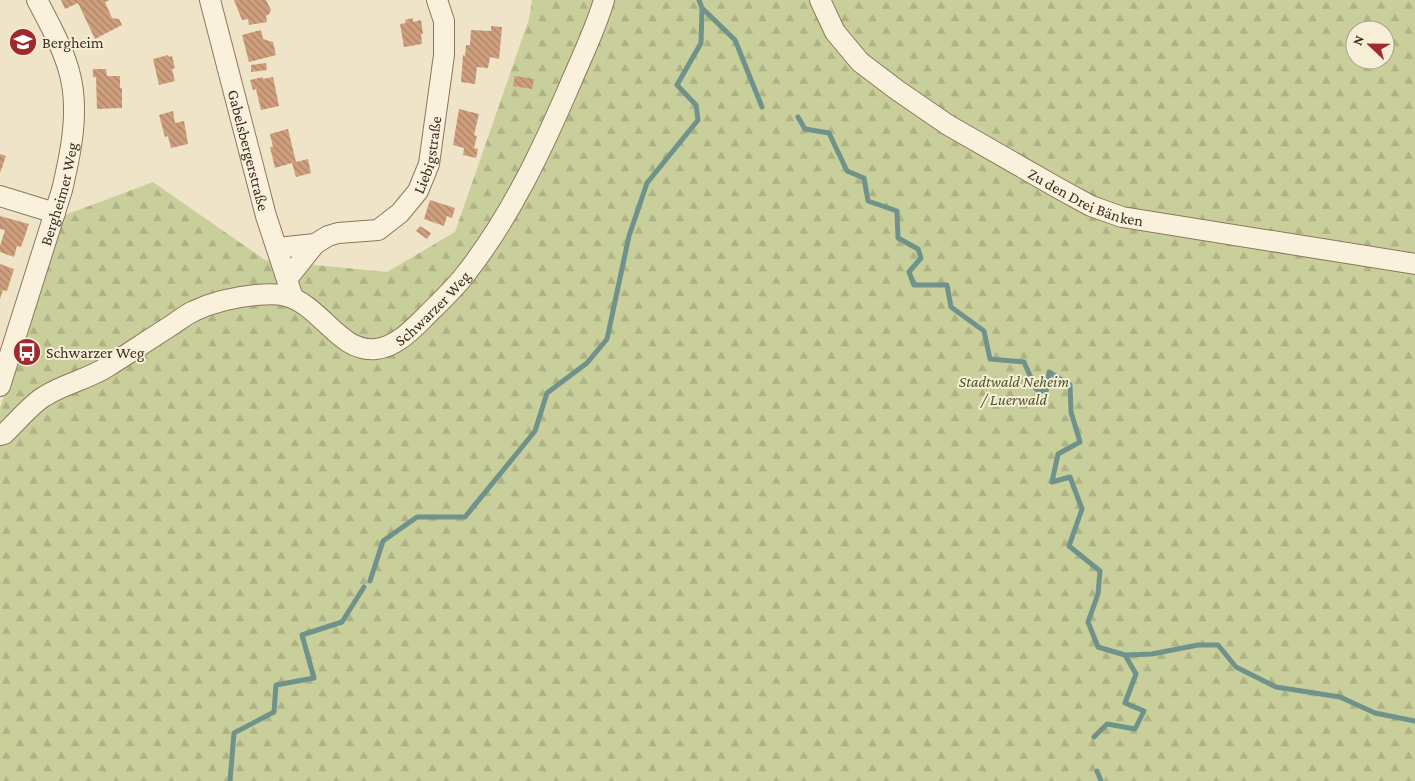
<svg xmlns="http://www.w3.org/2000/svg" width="1415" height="781" viewBox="0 0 1415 781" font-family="'Crimson Pro',serif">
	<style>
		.forest { fill: url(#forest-firs); fill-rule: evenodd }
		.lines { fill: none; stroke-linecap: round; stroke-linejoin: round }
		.stream { stroke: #6f938a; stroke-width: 5 }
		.building { fill: url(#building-back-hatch) }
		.minor-casing { stroke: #8d765c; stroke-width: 22 }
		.minor { stroke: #faf1dc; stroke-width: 20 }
		.labels { text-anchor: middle; stroke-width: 4; stroke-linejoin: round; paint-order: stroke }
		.poi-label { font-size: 16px; fill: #3d2e20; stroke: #f7eed8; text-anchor: start }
		.street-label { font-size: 16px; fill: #3d2e20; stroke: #f7eed8 }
		.park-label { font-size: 16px; font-style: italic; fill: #4d5a26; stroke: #f7eed8 }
	</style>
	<defs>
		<pattern id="forest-firs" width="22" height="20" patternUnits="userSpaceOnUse" patternTransform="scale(1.25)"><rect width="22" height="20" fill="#c9cf9b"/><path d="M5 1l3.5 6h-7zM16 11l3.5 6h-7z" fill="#aeb285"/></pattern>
		<pattern id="building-back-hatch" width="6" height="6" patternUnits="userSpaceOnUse" patternTransform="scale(1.25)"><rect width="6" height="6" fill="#cf9f7d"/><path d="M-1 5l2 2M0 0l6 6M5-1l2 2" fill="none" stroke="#a98266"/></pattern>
	</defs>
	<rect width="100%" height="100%" fill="#f0e4c8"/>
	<path class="forest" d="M532,0H1415V781H0V408L65,215L153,182L265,260L387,272L455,232L529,19ZM1355,30H1385V60H1355Z"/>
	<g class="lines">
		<path class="stream" d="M702,8L735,40L762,107
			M798,117L805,129L829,133L847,171L864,178L868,201L897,211L898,238L918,249L921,258L909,272L914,285H947L951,307L984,331L990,359L1024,362L1036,389L1046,392L1049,372L1070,385L1071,412L1080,442L1058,454L1052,482L1070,477L1082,509L1069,546L1100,571L1098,594L1088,622L1098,647L1125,655L1136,674L1125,703L1144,711L1135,729L1107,724L1094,737
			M370,581L383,541L417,517H465L535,431L547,393L587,363L607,339L629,236L647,183L698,120L696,105L677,85L701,43L702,8L699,0
			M1125,655L1152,654L1198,645H1218L1236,667L1276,687L1340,697L1375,713L1415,721
			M1097,771L1101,781
			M230,781L234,733L274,712L276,685L314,678L302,635L342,622L364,587"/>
	</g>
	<path class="building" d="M61,0H110L105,2L112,18L119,19L122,25L95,39L78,3L65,9Z
		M234,0H266L271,10L269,14L266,16L267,22L249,25L248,19L242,20Z
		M413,18V22L421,20L423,34H421L422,44L404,47L400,24L406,23L405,20Z
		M491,26L502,27L499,59L490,57L488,68L477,67L475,84L461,82L463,55L465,56L466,45H470L471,30L491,31Z
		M261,30L263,39L273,42L276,55L249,62L242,35Z
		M168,55L169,57L172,56L175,68L172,69L175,81L159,85L153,59Z
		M266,63L267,70L251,72V65Z
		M93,69H106L107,76H120V88H122V108L97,109L96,77H93Z
		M515,76L534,79L532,89L513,86Z
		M263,77V79L273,77L279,106L261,110L256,89L253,90L250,80Z
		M459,109L479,114L474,135L477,136L474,148L478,149L476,158L463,155L464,148L453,145Z
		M173,111L175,123L184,121L188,144L171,148L168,136L165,137L159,115Z
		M288,129L296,162L308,159L311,173L296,177L292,163L275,168L270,147H273L270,134Z
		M0,154L6,156L0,173Z
		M430,200L455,208L452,218L447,216L444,226L424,219Z
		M0,216L29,224L21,247L17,246L14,257L0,252V246L5,230L0,229Z
		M420,226L431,233L427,239L416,231Z
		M0,264L14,269L7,291L3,290L0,299Z"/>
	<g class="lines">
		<defs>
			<g id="minor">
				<path id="s1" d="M210,0L266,216L293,298"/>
				<path id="s2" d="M820,0L835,32L860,62L897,90L948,125L1058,188L1091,206L1122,217L1415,264"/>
				<path d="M0,196L55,213"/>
				<path id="s3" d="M277,248L315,244L328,236L338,233L378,230L400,213L418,191L429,164L444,55V21L437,0"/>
				<path d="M287,279L315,244"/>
				<path id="s4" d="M0,386L62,190C71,152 80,109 69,71C62,46 49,23 37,0"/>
				<path id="s5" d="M0,435L4,434C15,424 32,403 45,396C64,384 88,379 107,367C128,354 148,340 169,327C177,322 185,315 194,311C213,302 235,297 256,295C266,294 277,293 286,296C321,305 339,353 376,349C396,347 412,330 426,316C439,303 453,290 464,276C510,218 543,148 572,80C583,54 596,28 604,0"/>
			</g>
		</defs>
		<use href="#minor" class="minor-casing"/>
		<use href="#minor" class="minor"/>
	</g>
	<defs>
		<symbol id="school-disc" viewBox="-11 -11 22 22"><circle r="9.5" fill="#9e2a2b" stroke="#f7eed8"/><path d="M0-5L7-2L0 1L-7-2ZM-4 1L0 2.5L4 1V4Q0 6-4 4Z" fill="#fff"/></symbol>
		<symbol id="bus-disc" viewBox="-11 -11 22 22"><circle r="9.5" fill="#9e2a2b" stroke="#f7eed8"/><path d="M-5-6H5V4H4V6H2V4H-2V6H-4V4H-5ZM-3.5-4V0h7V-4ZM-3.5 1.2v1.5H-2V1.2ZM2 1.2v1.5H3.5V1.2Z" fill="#fff"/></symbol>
	</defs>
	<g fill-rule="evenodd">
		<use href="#school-disc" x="7" y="26" width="32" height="32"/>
		<use href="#bus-disc" x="11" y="336" width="32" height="32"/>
	</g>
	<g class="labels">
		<g class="poi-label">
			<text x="42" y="48">Bergheim</text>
			<text x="46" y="358">Schwarzer Weg</text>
		</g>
		<g class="street-label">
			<text dy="6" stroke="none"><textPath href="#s1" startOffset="155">Gabelsbergerstraße</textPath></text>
			<text dy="6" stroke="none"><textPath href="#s3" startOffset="198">Liebigstraße</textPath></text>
			<text dy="6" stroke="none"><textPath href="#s4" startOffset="201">Bergheimer Weg</textPath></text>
			<text dy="6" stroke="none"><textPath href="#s2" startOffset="339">Zu den Drei Bänken</textPath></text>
			<text dy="6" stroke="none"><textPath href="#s5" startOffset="505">Schwarzer Weg</textPath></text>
		</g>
		<g class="park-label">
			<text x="1014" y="387">Stadtwald Neheim<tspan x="1014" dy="18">/ Luerwald</tspan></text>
		</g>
	</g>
	<g transform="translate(1370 45) rotate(292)"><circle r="24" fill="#f7eed8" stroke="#ada18e"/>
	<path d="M0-4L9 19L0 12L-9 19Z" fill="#9e2a2b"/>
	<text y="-8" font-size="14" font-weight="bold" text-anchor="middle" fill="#3d2e20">N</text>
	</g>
</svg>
